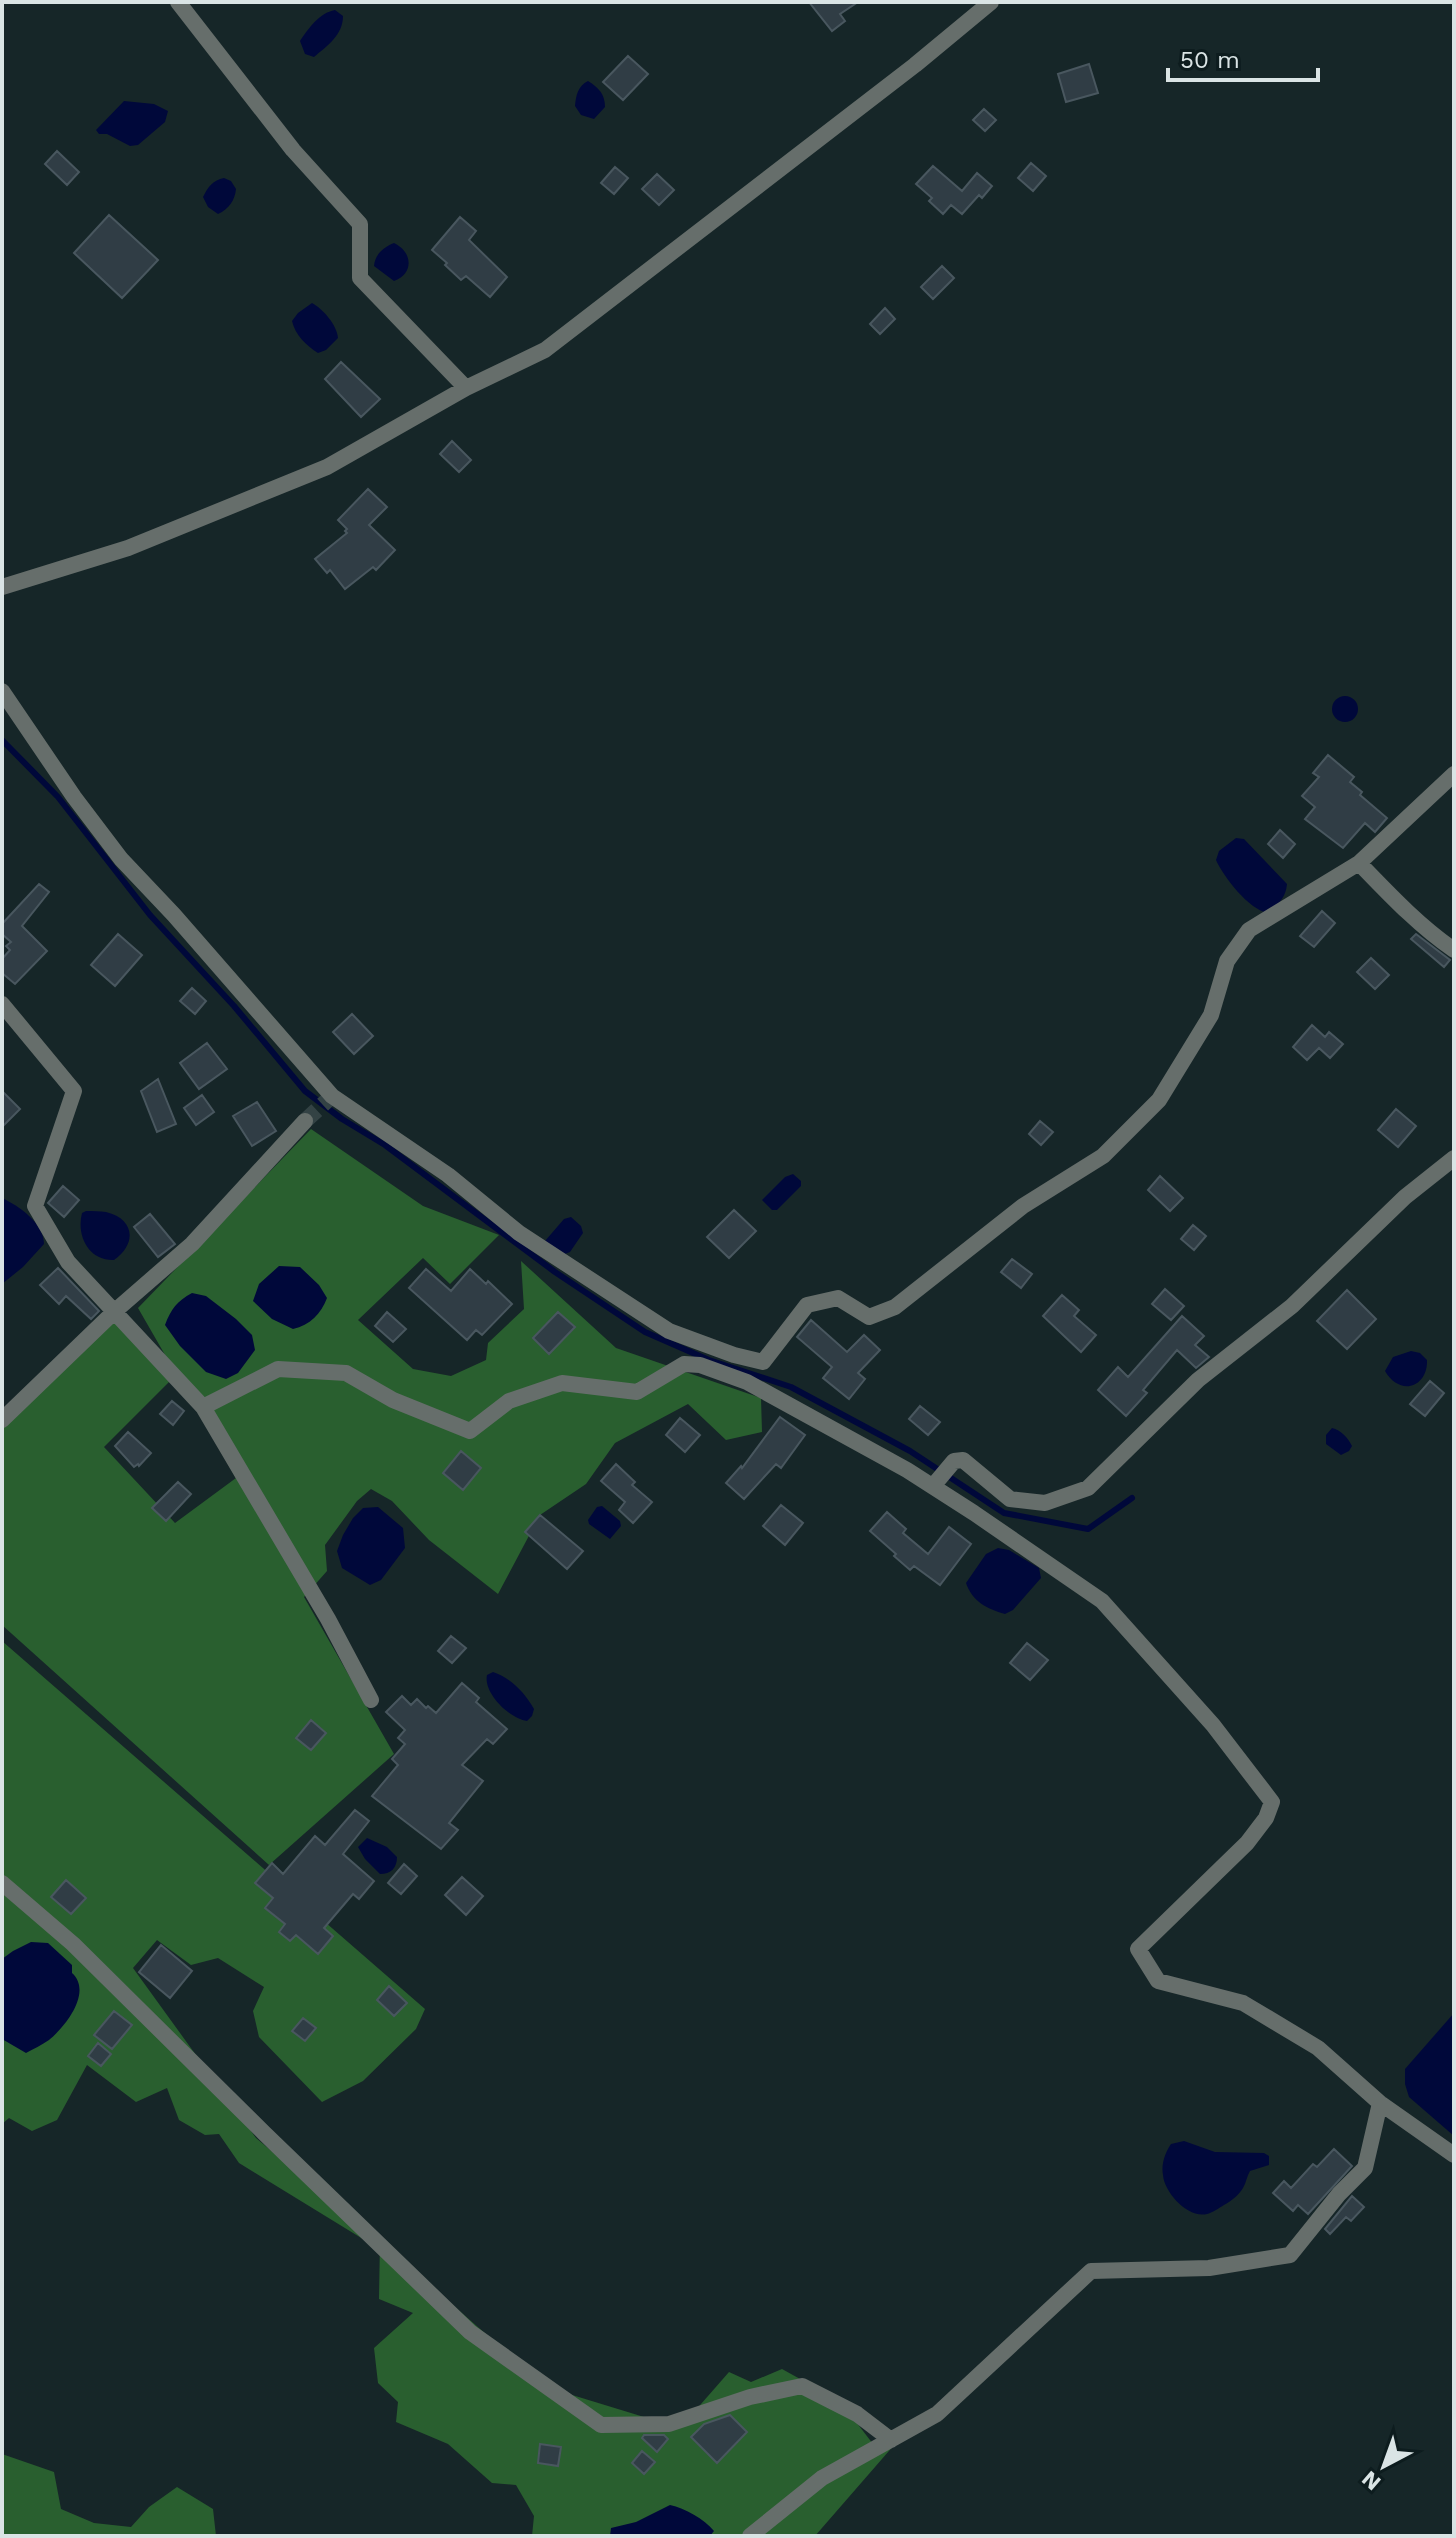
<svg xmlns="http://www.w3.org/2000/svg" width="1456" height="2538" viewBox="0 0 1456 2538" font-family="'Work Sans',sans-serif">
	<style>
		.forest { fill: #295f2f }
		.water { fill: #00083a }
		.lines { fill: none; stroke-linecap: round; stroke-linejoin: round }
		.stream { stroke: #00083a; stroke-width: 6 }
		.building { fill: #303d45; stroke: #49575f; stroke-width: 2 }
		.minor-tunnel { stroke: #334244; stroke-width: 16; stroke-dasharray: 16 8; stroke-linecap: butt }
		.minor { stroke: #666e6b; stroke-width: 16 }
	</style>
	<rect width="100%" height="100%" fill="#162628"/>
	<path class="forest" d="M311,1129L423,1206L499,1235L450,1284L423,1258L358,1320L413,1369L451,1376L486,1360L488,1343L524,1309L521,1261L616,1348L761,1398L762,1432L726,1440L688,1404L615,1443L586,1484L540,1515L498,1594L429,1540L392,1501L371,1489L357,1501L325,1545L327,1571L304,1597L394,1754L269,1865L2,1625V1427L113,1319L170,1381L104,1447L175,1523L236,1478L138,1308Z
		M2,1641L425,2009L416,2029L363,2081L322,2102L259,2037L253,2011L264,1987L218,1958L191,1965L157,1940L133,1968L256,2138L374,2237L371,2244L239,2163L219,2134L205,2135L179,2120L167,2088L136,2102L87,2065L57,2120L32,2131L9,2118L2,2124Z
		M380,2241L546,2387L680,2428L729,2372L751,2382L782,2369L840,2401L873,2444H895L815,2536H532L534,2516L516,2485L492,2483L448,2444L396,2422L398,2402L378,2383L374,2348L413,2313L379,2299Z
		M2,2454L54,2472L61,2509L94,2523L131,2527L149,2507L177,2487L213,2509L216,2536H2Z"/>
	<path class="water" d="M335,10L343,16C343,35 327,46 314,57L305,54L300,41C309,28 319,13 335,10Z
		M588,81C599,88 605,94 605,107L594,119L581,115L575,106C576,95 578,86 588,81Z
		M124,101L154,104L168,111L165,122L138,145L130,146L107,134H99L96,130Z
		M224,178L231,181L236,189C235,200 229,209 218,214L208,207L203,197C208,187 213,180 224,178Z
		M394,243C413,252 414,274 394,281L374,266C375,254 384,247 394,243Z
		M312,303C323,309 337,325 338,338L326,350L318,353C307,346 295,335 292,321L298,313Z
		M1332 709a13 13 0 1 1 26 0a13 13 0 1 1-26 0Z
		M1236,838L1244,839L1287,884C1286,898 1278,904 1268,913C1249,910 1223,876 1216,860L1219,851Z
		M793,1174L801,1181V1186L777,1210H772L762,1200L785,1177Z
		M2,1198C19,1206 44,1223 44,1244L23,1267L2,1284Z
		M86,1211C93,1211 100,1211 106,1212C135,1219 137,1244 114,1260C89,1261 76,1236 82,1213Z
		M571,1217L581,1226L583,1233L570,1252L562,1255L545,1241L564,1219Z
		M279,1266L300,1267L319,1285L327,1298C321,1314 310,1325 293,1329L272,1319L253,1301L259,1284Z
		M192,1293L206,1296L236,1319L252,1335L255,1350L238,1373L226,1379L206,1372L180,1346L165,1325C171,1309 177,1301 192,1293Z
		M1411,1351L1420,1353L1427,1360C1428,1387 1400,1397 1385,1371L1393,1357Z
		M1332,1428C1341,1430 1348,1438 1352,1446L1349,1451L1341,1455L1326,1444V1435Z
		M602,1506L620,1521L621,1526L610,1539L589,1524L588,1520L597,1507Z
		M378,1507L403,1528L405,1548L381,1580L370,1585L342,1568L337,1551L343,1535L353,1518L363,1508Z
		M998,1548L1009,1550L1039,1568L1041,1578L1013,1610L1005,1614C987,1609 972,1601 966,1583L986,1554Z
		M493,1672C511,1678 525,1693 534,1709L532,1716L527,1721C510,1719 483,1693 487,1675Z
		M367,1838L387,1847L397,1857C397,1868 391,1874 380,1874L365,1859L358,1847Z
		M31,1942L48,1943L72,1965V1973C93,1992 65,2027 49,2040C42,2045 33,2049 26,2053L2,2039V1959L13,1951Z
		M1454,2013V2136L1409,2097L1405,2084V2069Z
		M1184,2141L1215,2152L1264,2153L1269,2156V2165L1250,2171C1247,2176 1246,2183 1243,2188C1239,2195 1231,2201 1224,2205C1219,2208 1212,2213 1207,2214C1188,2219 1164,2192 1163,2175C1161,2164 1165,2153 1171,2144Z
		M670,2505C685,2508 704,2519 714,2531L710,2536H610L611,2528L636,2522Z"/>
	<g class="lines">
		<path class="stream" d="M2,740L58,797L150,915L234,1006L305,1091L342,1119L385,1145L555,1272L645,1332L709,1360L791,1387L910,1451L1004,1513L1088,1529L1132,1498"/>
	</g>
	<path class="building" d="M809,2H858L840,14L845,21L832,31Z
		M628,56L648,74L623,100L603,82Z
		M1089,64L1098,93L1066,102L1058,74Z
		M984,109L996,120L985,131L973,120Z
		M57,151L79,172L67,185L45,164Z
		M1031,163L1046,176L1033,191L1018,178Z
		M933,166L962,191L977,173L992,186L982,198L979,195L962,214L951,205L943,214L929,201L932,198L916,184Z
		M615,167L628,178L614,194L601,183Z
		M657,174L674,190L659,205L642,189Z
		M109,215L158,260L122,298L74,253Z
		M460,217L476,231L469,240L507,277L490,297L466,276L461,280L445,265L447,263L432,250Z
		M942,266L954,278L933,299L921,287Z
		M885,308L895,319L880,334L870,324Z
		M341,362L380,399L361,417L325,379Z
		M452,441L471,460L459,472L440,454Z
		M368,489L387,507L369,525L395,550L376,570L373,567L345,589L330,570L327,573L315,559L347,533L345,531L347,529L338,520Z
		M1328,755L1354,777L1350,782L1362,792L1360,795L1387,818L1375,832L1365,823L1343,848L1305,819L1315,807L1302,796L1319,777L1313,773Z
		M1280,830L1295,844L1283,858L1268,844Z
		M39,884L49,892L22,926L47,951L15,984L2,973V959L10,950L6,946L11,942L2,934V924Z
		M1322,911L1335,923L1314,947L1300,936Z
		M118,934L142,955L115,986L91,965Z
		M1416,934L1450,960L1444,967L1411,939Z
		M1371,958L1389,975L1375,989L1357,972Z
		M192,988L206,1001L195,1014L180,1001Z
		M352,1014L373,1036L354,1054L333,1032Z
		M1312,1025L1325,1037L1329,1032L1343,1044L1330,1058L1319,1048L1307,1060L1293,1047Z
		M207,1043L227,1069L199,1089L180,1063Z
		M158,1079L176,1124L157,1132L141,1091Z
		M2,1091L20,1109L2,1127Z
		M202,1095L214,1112L196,1125L184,1108Z
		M257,1102L276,1131L252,1146L233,1116Z
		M1396,1109L1416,1126L1398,1147L1378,1130Z
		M1040,1121L1053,1132L1041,1145L1029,1134Z
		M1160,1176L1183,1198L1170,1211L1148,1190Z
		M63,1186L79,1200L64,1217L48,1203Z
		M734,1210L756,1231L729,1258L707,1237Z
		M150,1214L175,1244L158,1257L134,1227Z
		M1193,1225L1206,1236L1194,1250L1181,1239Z
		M1012,1259L1032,1274L1021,1288L1001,1272Z
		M58,1268L99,1311L91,1319L66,1296L59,1304L40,1285Z
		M426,1269L451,1291L470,1269L486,1284L488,1281L512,1304L482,1335L476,1330L467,1340L409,1288Z
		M1165,1289L1184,1306L1171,1320L1152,1304Z
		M1347,1290L1376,1319L1347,1349L1317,1321Z
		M1062,1295L1079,1310L1074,1316L1096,1335L1081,1352L1043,1316Z
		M387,1312L406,1329L393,1342L375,1326Z
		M558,1312L575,1327L549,1354L533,1338Z
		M1182,1316L1204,1336L1195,1345L1209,1357L1196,1368L1177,1350L1143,1390L1147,1393L1126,1416L1098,1390L1118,1367L1128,1377Z
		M811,1320L847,1352L864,1335L880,1350L858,1373L865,1379L849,1399L823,1378L832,1367L797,1337Z
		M1430,1381L1444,1393L1425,1416L1410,1404Z
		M172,1401L184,1411L173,1425L160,1414Z
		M920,1406L940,1422L928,1435L909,1419Z
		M780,1417L805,1435L781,1468L776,1464L744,1499L726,1483L741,1466L742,1468Z
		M680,1418L700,1435L685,1452L666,1435Z
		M128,1432L151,1453L139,1466L138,1464L134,1467L115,1446Z
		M461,1451L481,1468L463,1490L443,1473Z
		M616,1464L635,1482L632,1485L652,1502L633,1523L619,1510L625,1502L601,1481Z
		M178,1482L191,1494L166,1521L152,1508Z
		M781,1505L803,1523L785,1545L763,1526Z
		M887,1512L906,1529L903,1533L928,1554L949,1527L971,1544L940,1585L914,1566L910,1570L894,1556L896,1554L870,1531Z
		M540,1515L583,1551L567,1569L525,1532Z
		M451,1636L466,1648L452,1663L438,1651Z
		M1027,1643L1048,1660L1030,1680L1010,1663Z
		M462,1683L479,1698L476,1702L507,1729L493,1744L487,1739L462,1765L483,1781L449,1823L458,1830L441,1849L372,1796L398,1765L392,1759L405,1744L398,1738L405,1730L386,1712L402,1696L411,1705L417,1699L426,1708L428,1706L436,1713Z
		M311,1720L326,1733L311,1750L296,1738Z
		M355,1810L369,1821L343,1854L374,1881L359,1899L353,1894L324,1928L333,1936L318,1954L296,1935L290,1941L279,1932L285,1924L265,1908L273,1898L255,1883L272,1863L283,1874L315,1836L325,1845Z
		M404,1864L417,1876L401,1894L388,1883Z
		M462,1877L483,1896L466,1915L445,1895Z
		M66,1880L86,1898L71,1914L51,1897Z
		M161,1945L192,1971L170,1998L139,1972Z
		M389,1986L407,2003L394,2016L377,2000Z
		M114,2011L132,2025L112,2049L94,2035Z
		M303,2018L316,2028L305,2041L292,2031Z
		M98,2043L111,2054L101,2066L88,2056Z
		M1334,2149L1352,2166L1308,2214L1298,2205L1293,2211L1273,2193L1284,2181L1291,2188L1313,2164L1317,2167Z
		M1352,2196L1364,2207L1351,2221L1346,2217L1330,2234L1325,2229Z
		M730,2415L747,2432L717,2463L691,2437L704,2424Z
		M644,2435H664L668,2439L657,2452L642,2438Z
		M540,2444L561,2447L558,2466L538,2463Z
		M642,2451L655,2462L644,2474L632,2463Z"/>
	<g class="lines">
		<path class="minor-tunnel" d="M305,1121L332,1096"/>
		<path class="minor" d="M178,2L293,150L360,224V278L466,388
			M2,587L128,548L327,467L466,388L545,350L915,65L991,2
			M2,691L74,797L121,859L174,915L332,1096L448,1175L519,1233L669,1331L734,1355L763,1362L807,1305L838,1298L869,1317L895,1307L1023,1206L1103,1156L1159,1100L1211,1015L1227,961L1249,930L1359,863L1454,774
			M1359,863C1389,894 1419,926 1454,950
			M2,1004L74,1091L35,1206L68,1262L203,1407L328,1619L371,1700
			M203,1407L278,1369L346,1373L393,1400L470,1431L509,1401L562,1383L637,1392L684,1364L700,1365L747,1382L907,1470L974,1513L1102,1601L1213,1725L1272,1802L1266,1818L1247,1843L1138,1949L1158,1981L1243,2003L1318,2048L1380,2103L1454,2155
			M2,1420L115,1311L192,1244L305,1121
			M933,1486L954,1461L963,1460L1010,1499L1045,1503L1088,1488L1198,1380L1292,1306L1405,1197L1454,1158
			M2,1883L73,1944L264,2133L470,2332L601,2425L669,2424L750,2397L802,2386L857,2414L891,2440
			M750,2536L822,2478L937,2414L1091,2271L1209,2268L1290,2255L1339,2194L1365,2168L1380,2103"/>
	</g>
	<rect width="1456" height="2538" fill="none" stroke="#dae4e5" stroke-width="8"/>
	<g transform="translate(1384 2466) rotate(221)" stroke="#0d1c1e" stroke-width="6" paint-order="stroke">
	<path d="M0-6L14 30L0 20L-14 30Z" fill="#dae4e5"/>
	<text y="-12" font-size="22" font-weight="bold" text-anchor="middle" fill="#dae4e5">N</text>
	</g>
	<path d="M1168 68v12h150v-12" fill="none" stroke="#dae4e5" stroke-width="4"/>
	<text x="1180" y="68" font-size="24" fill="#dae4e5" stroke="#0d1c1e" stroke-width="6" paint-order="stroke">50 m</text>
</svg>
